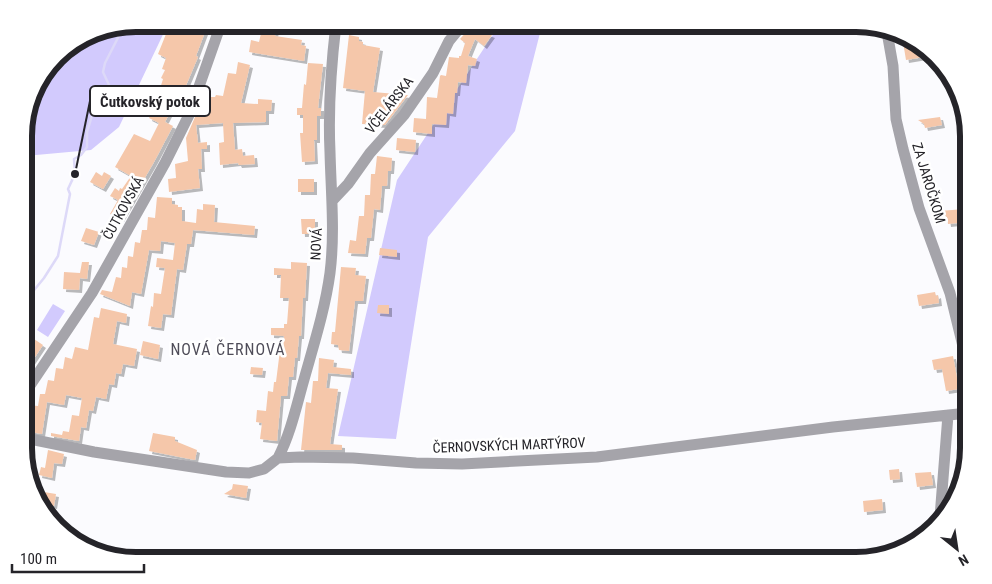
<svg xmlns="http://www.w3.org/2000/svg" width="992" height="584" viewBox="0 0 992 584" font-family="'Roboto Condensed',sans-serif">
	<style>
		.green { fill: #d2cafd }
		.lines { fill: none; stroke-linecap: round; stroke-linejoin: round }
		.stream { stroke: #ddd9f8; stroke-width: 2.5 }
		.building { fill: #f5c7aa; filter: url(#shadow) }
		.minor { stroke: #a5a4aa; stroke-width: 11 }
		.labels { text-anchor: middle; stroke-width: 5; stroke-linejoin: round; paint-order: stroke }
		.street-label { font-size: 14px; fill: #252429; stroke: #fff }
		.quarter-label { font-size: 16px; letter-spacing: 1px; fill: #4f4d59; stroke: #fff }
		.rim { fill: none; stroke: #252429; stroke-width: 6 }
		.leader { fill: none; stroke: #252429; stroke-width: 2 }
		.callout-dot { fill: #252429; stroke: #fff; stroke-width: 2 }
		.callout { fill: #fff; stroke: #252429; stroke-width: 2 }
		.callout-label { font-size: 15px; text-anchor: middle; font-weight: bold; fill: #252429 }
	</style>
	<defs>
		<filter id="shadow"><feDropShadow dx="3" dy="3" stdDeviation="0" flood-color="#0004"/></filter>
	</defs>
	<rect width="100%" height="100%" fill="#fbfbfe"/>
	<path class="green" d="M136,24H168L119,127L91,150L25,156V122L35,86L62,52L93,32Z
		M500,24H517L540,33L515,131L428,237L396,439L338,436L397,180Z
		M53,304L65,311L48,337L37,330Z"/>
	<g class="lines">
		<path class="stream" d="M25,316L26,300L44,278L58,256L70,194L68,189L75,174L74,159L81,155L87,147V132L94,109L109,85L103,72L105,63L124,26"/>
	</g>
	<path class="building" d="M170,24H208L196,56L198,57L182,95L187,98L181,110L173,106L165,122L173,126L154,162L121,219L110,214L118,200L110,196L115,188L119,191L120,188L122,189L131,176L115,167L134,134L150,141L159,123L149,118L154,109L160,111L167,95L159,92L163,79L161,78L165,70L162,69L166,58L158,54Z
		M470,24H490L484,32L492,35L484,46L475,39L468,56L477,59L475,66L468,65L466,83L458,82L457,93H455L453,114L447,113L446,125L432,124V134L413,132L414,118L426,119L427,97L437,98L440,76L441,75L446,76L449,57L459,58V56H461L465,43L460,39L469,29Z
		M263,25L276,27L275,36L302,40L301,45L306,46L304,61L249,52L251,40L259,42Z
		M349,35L359,37V41L363,42V45L380,48L373,92L408,95L385,125L362,124L365,91L343,88Z
		M902,36L912,39L923,49L924,57L906,60Z
		M238,62L250,65L241,103L258,104V99L272,100L271,111H266V122L233,123L235,150L242,149L243,156L254,155L255,164L239,165L238,163L220,165L219,143L224,142L223,123L196,125L198,143L207,142V149H201L202,169H198L200,188L169,192L168,179L176,178L175,164L188,161L186,138L201,103L210,104L211,97H215L216,95L223,96L228,73L236,74Z
		M308,63L323,64L318,108H321V116H317V140H314L315,161L302,162L300,133H303V115H297V108H302L304,84L306,85Z
		M940,117L942,125L925,128L924,124L918,120Z
		M397,138L416,140L415,152L396,150Z
		M377,156L392,158L391,171H388L387,186H382L380,210L374,209L371,238H367L365,254L348,253L350,240L356,241L359,216H364L365,195H370L371,174H375Z
		M96,172L102,176L104,172L111,176L103,189L90,182Z
		M298,179H314V192H298Z
		M157,197L172,198V204L178,205V207H182V221L196,223L197,209L203,210V204L215,205L214,222L255,226L254,235L193,230L191,244H187L183,270L177,269L171,315L163,314L161,328L148,326L151,306L153,307L154,293L161,294L165,268L156,267L157,258L173,260L175,243L161,241L160,251L149,250L141,294L132,292L130,306L100,294L102,290L112,292L116,277L121,278L122,267L127,268L128,256L133,257L135,242L140,243L142,230H147L148,217L155,218Z
		M964,209L968,214L967,222L948,224L947,217L940,211Z
		M301,219H315V234H302Z
		M86,228L99,232L94,245L81,241Z
		M380,248L397,250V257L379,255Z
		M82,262H89L87,279L80,278L79,290L63,289L64,272L80,273Z
		M291,262L307,263L305,298H303L301,336H299L297,358H295L293,377H289L287,396H281L277,441L260,439L262,423L256,422L257,410L266,411L268,391L273,392L274,382H276L280,350H283L284,336L271,335V328H284V324H287L289,298H280L281,275H274V268L291,269Z
		M341,267L356,268L355,275L366,276L363,301H355L349,351L339,350L338,345L331,344L332,332H335Z
		M935,292L936,296L938,295L939,303L919,306L917,295Z
		M378,305H389V314L377,313Z
		M101,308L127,314L126,323L117,321L113,344L137,349L134,366L123,364L121,374L116,373L114,385L109,384L106,399L96,397L93,411L89,410L86,428L81,427L79,441L51,436V433L62,435L63,431L69,432L72,415L79,416L82,398L66,395L64,405L47,402L42,434L25,431L28,405L38,406L40,394H45L48,380L54,381L56,368L63,369L65,357L72,359L75,347L88,350L94,317L99,318Z
		M34,339L43,345L25,372V352Z
		M143,341L160,345L158,359L140,355Z
		M953,356L959,389L946,391L942,369L934,370L932,360Z
		M319,358L334,360L333,367L351,369V375L328,373L326,388L338,389L330,444L342,445V450H301L306,402L311,403L313,381H318Z
		M251,367L263,368L262,375L250,374Z
		M960,428H967L968,430V456H963Z
		M153,433L175,437V441L197,450L195,460L149,451Z
		M48,450L64,454L62,464L54,463L52,478L39,475L41,467L45,468Z
		M899,469L900,479L890,480L889,470Z
		M931,472L933,485L917,487L915,473Z
		M233,484L248,486L246,498L224,494L232,489Z
		M38,491L56,494L54,506L40,503L37,496Z
		M882,499L883,510L864,512L863,501Z"/>
	<g class="lines">
		<path class="minor" d="M887,32L893,66L896,119L903,149L919,208L950,293L968,367
			M332,201L348,184L370,153L404,115L433,73L449,41L463,24
			M25,393L92,293L165,163L189,115L221,24
			M25,438L94,452L226,472L249,473L264,469L278,458L300,457L353,458L416,463L462,464L597,457L833,427L968,413
			M278,458C290,435 296,408 303,383C313,347 325,310 330,273C335,233 331,192 330,152C328,109 331,66 336,24
			M940,517L948,415"/>
	</g>
	<g class="labels">
		<g class="street-label">
			<text transform="translate(389 105) rotate(-52)" y="5">VČELÁRSKA</text>
			<text transform="translate(929 183) rotate(73)" y="5">ZA JAROČKOM</text>
			<text transform="translate(123 208) rotate(-61)" y="5">ČUTKOVSKÁ</text>
			<text transform="translate(316 244) rotate(-87)" y="5">NOVÁ</text>
			<text transform="translate(509 445) rotate(-2)" y="5">ČERNOVSKÝCH MARTÝROV</text>
		</g>
		<g class="quarter-label">
			<text x="228" y="355">NOVÁ ČERNOVÁ</text>
		</g>
	</g>
	<path d="M0 0H992V584H0ZM136 32H856A104 104 0 0 1 960 136V448A104 104 0 0 1 856 552H136A104 104 0 0 1 32 448V136A104 104 0 0 1 136 32Z" fill="#fff" fill-rule="evenodd"/>
	<path class="rim" d="M136 32H856A104 104 0 0 1 960 136V448A104 104 0 0 1 856 552H136A104 104 0 0 1 32 448V136A104 104 0 0 1 136 32Z"/>
	<path class="leader" d="M75 174L90 101"/>
	<circle class="callout-dot" cx="75" cy="174" r="5"/>
	<rect class="callout" x="90" y="86" width="120" height="30" rx="5"/>
	<g class="callout-label">
		<text x="150" y="107">Čutkovský potok</text>
	</g>
	<g transform="translate(957 549) rotate(150)" stroke="#ffffff" stroke-width="4" paint-order="stroke">
	<path d="M0-4L9 19L0 12L-9 19Z" fill="#252429"/>
	<text y="-8" font-size="14" font-weight="bold" text-anchor="middle" fill="#252429">N</text>
	</g>
	<path d="M12 564v8h132v-8" fill="none" stroke="#252429" stroke-width="2.5"/>
	<text x="20" y="564" font-size="15" fill="#252429" stroke="#ffffff" stroke-width="4" paint-order="stroke">100 m</text>
</svg>
